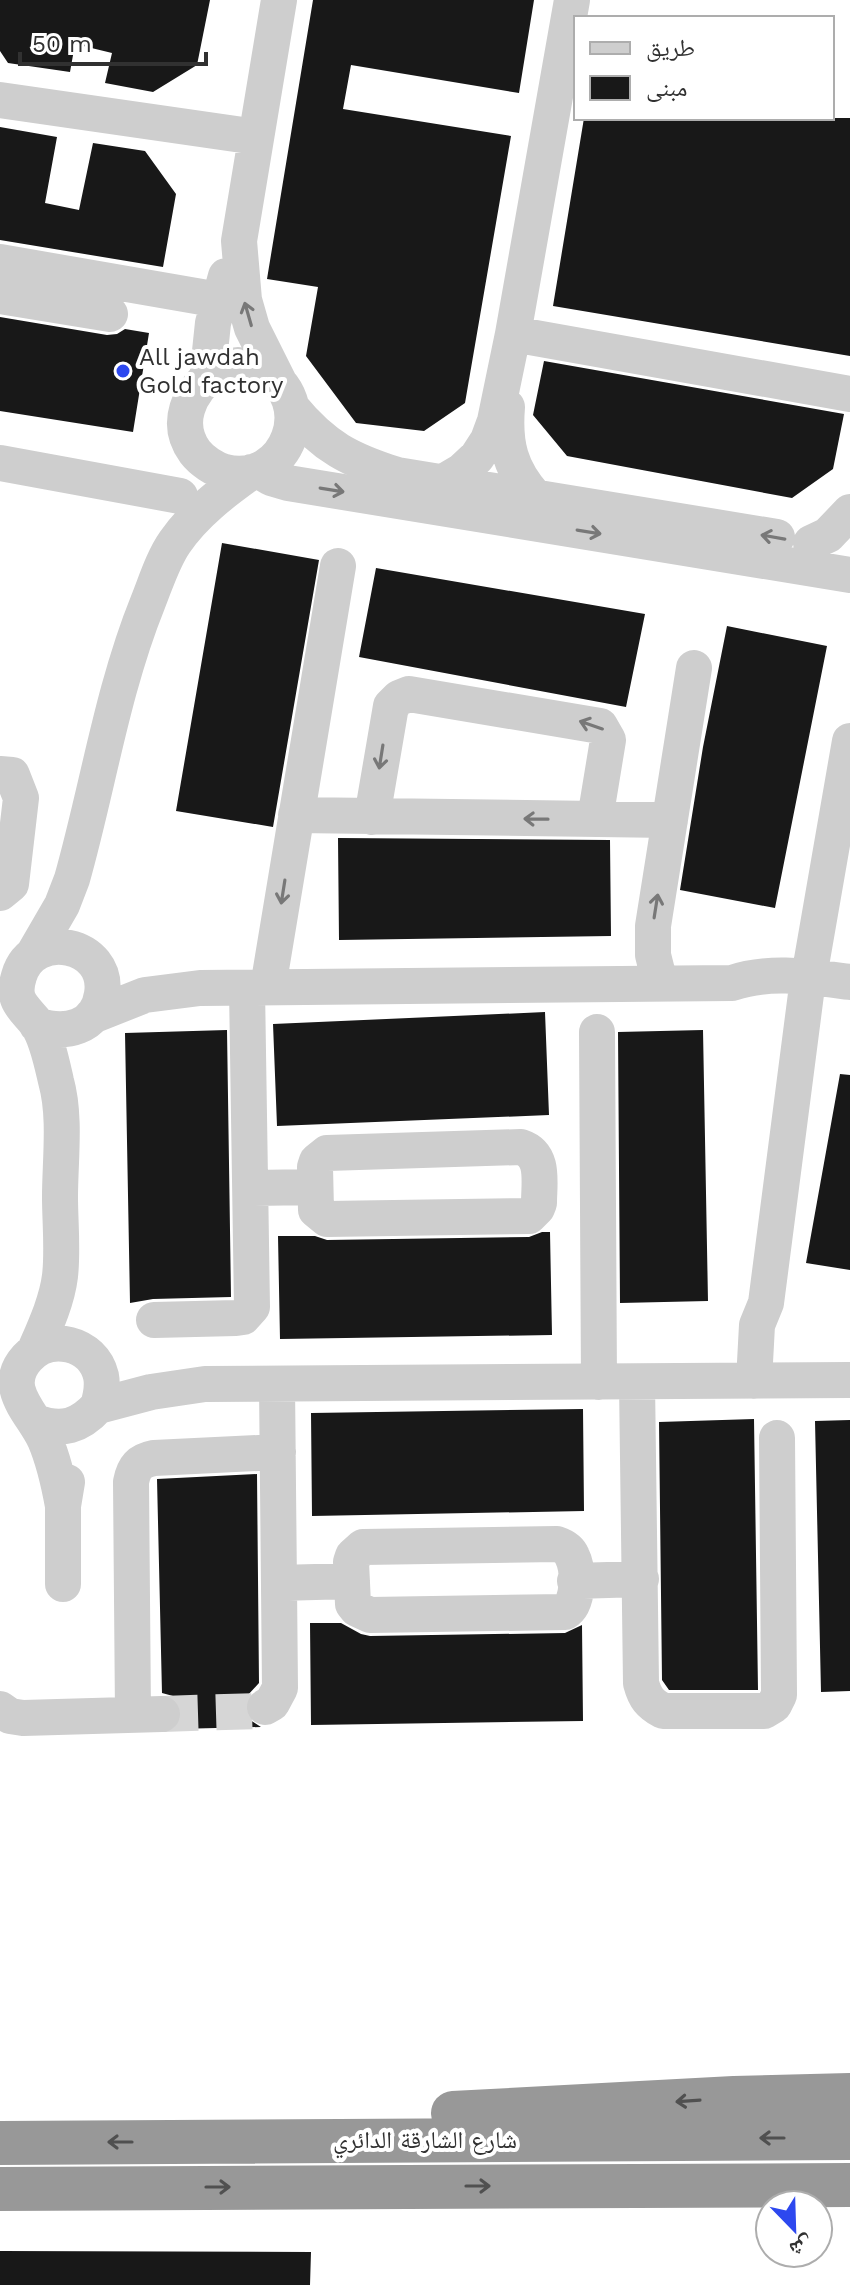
<svg xmlns="http://www.w3.org/2000/svg" width="850" height="2285" viewBox="0 0 850 2285" font-family="'Work Sans','Noto Naskh Arabic',sans-serif">
	<style>
		.building { fill: #181818 }
		.lines { fill: none; stroke-linecap: round; stroke-linejoin: round }
		.minor-tunnel { stroke: #d6d6d6; stroke-width: 36; stroke-dasharray: 36 18; stroke-linecap: butt }
		.minor { stroke: #cecece; stroke-width: 36 }
		.highway { stroke: #989898; stroke-width: 44 }
		.oneway { stroke: #787878 }
		.oneway2 { stroke: #505050 }
		.poi-dot { fill: #2d48ef; stroke: #fff; stroke-width: 3 }
		.labels { text-anchor: middle; stroke-width: 8; stroke-linejoin: round; paint-order: stroke }
		.poi-label { font-size: 24px; fill: #313131; stroke: #fff; text-anchor: start }
		.street-label { font-size: 24px; fill: #313131; stroke: #fff }
	</style>
	<rect width="100%" height="100%" fill="#fff"/>
	<path class="building" d="M0,0H210L197,65L153,92L105,83L112,53L75,44L70,72L8,63L0,51Z
		M313,0H534L519,93L351,65L343,109L511,136L465,403L424,431L356,423L306,356L318,287L267,279Z
		M584,118H850V356L553,306Z
		M0,127L57,137L45,203L79,210L93,143L145,151L176,194L163,267L0,240Z
		M0,317L107,335L117,334L125,329L149,333L133,432L0,411Z
		M544,361L844,414L833,469L792,498L567,456L533,415Z
		M222,543L319,560L273,827L176,811Z
		M376,568L645,614L626,707L359,657Z
		M727,626L827,646L775,908L680,890L703,747Z
		M338,838L610,840L611,936L339,940Z
		M545,1012L549,1115L277,1126L273,1024Z
		M227,1030L231,1297L153,1299L130,1303L125,1033Z
		M703,1030L708,1301L620,1303L618,1032Z
		M840,1074L850,1075V1270L806,1263Z
		M542,1232H550L552,1335L280,1339L278,1236H315L327,1240L529,1237Z
		M583,1409L584,1511L312,1516L311,1413Z
		M754,1419L758,1690H669L662,1680L659,1422Z
		M850,1420V1691L821,1692L815,1421Z
		M257,1474L259,1683L247,1696L244,1708L247,1718L261,1727L176,1729L183,1714L180,1704L173,1696L162,1693L157,1479Z
		M310,1623H341L361,1634L370,1636L565,1633L582,1625L583,1721L311,1725Z
		M0,2251L311,2252L310,2285H0Z"/>
	<g class="lines">
		<path class="minor-tunnel" d="M162,1714L257,1711L265,1707"/>
		<path class="minor" d="M0,100L256,137
			M0,262L219,300
			M0,296L110,314
			M513,334L850,394
			M238,365C245,367 255,367 262,370C320,399 288,487 225,472C214,469 202,461 195,452C174,423 189,392 214,372C220,368 230,367 238,365Z
			M207,380L213,323L226,276
			M279,382L252,328L244,300L239,241L279,0
			M507,407C504,444 510,469 535,497
			M292,408C324,447 350,460 397,475L777,537
			M0,463L180,496
			M258,470L271,478L288,483L850,575
			M445,481L462,471L477,457L488,440L495,421L513,334L572,0
			M811,543L828,535L850,512
			M0,774L12,775L21,798L11,884L0,893
			M296,815L670,820
			M372,817L391,706L399,698L409,694L600,726L608,740L595,819
			M33,955L62,905L72,879C98,787 112,691 148,602C156,582 163,559 175,542C195,513 223,492 251,472
			M660,983L653,955V926L694,668
			M268,987L338,566
			M92,1016L145,995L200,988L732,983C769,970 811,977 850,982
			M597,1032L599,1382
			M521,1147C545,1155 539,1182 539,1203L537,1208L529,1216L327,1219L316,1210L315,1167L317,1161L327,1153Z
			M251,1188L314,1187
			M154,1320L236,1318L243,1317L252,1307L247,988
			M35,1350C45,1327 57,1301 60,1276C63,1250 60,1222 60,1197C60,1160 66,1117 56,1081C52,1064 47,1038 37,1024C24,1007 11,1002 19,976C33,928 110,943 102,994C97,1028 65,1035 37,1025
			M754,1381L757,1325L766,1303L806,994L850,741
			M637,1382L641,1683C645,1698 650,1704 663,1711H764L774,1705L779,1695L777,1438
			M98,1406L151,1392L205,1384L850,1380
			M36,1422C62,1432 80,1426 98,1406C101,1396 103,1386 101,1376C93,1343 50,1332 27,1358C0,1388 33,1413 45,1440C54,1461 59,1484 63,1506
			M557,1544C563,1546 569,1549 572,1556C579,1570 579,1604 565,1612L370,1615L357,1609L353,1604L351,1562L353,1556L363,1547Z
			M575,1581L641,1579
			M279,1583L352,1581
			M63,1584V1506L67,1482
			M265,1707L272,1703L280,1688L277,1384
			M0,1709L10,1716L23,1718L162,1714
			M133,1715L131,1482C134,1467 139,1461 154,1458L278,1452"/>
		<path class="highway" d="M453,2113L734,2098L850,2095
			M0,2143L850,2138
			M0,2189L850,2185"/>
	</g>
	<defs><path id="oneway-shaft" d="M-6 0H5M1.5-3L5.5 0L1.5 3" fill="none" stroke-width="1.6" stroke-linecap="round" stroke-linejoin="round" transform="scale(2)"/></defs>
	<g class="oneway">
		<use href="#oneway-shaft" transform="translate(248 314) rotate(-106)"/>
		<use href="#oneway-shaft" transform="translate(332 490) rotate(9)"/>
		<use href="#oneway-shaft" transform="translate(589 532) rotate(9)"/>
		<use href="#oneway-shaft" transform="translate(773 537) rotate(-170)"/>
		<use href="#oneway-shaft" transform="translate(591 725) rotate(-161)"/>
		<use href="#oneway-shaft" transform="translate(381 757) rotate(99)"/>
		<use href="#oneway-shaft" transform="translate(536 819) rotate(-179)"/>
		<use href="#oneway-shaft" transform="translate(283 892) rotate(99)"/>
		<use href="#oneway-shaft" transform="translate(656 906) rotate(-81)"/>
	</g>
	<g class="oneway2">
		<use href="#oneway-shaft" transform="translate(688 2101) rotate(176)"/>
		<use href="#oneway-shaft" transform="translate(772 2138) rotate(180)"/>
		<use href="#oneway-shaft" transform="translate(120 2142) rotate(180)"/>
		<use href="#oneway-shaft" transform="translate(478 2186)"/>
		<use href="#oneway-shaft" transform="translate(218 2187)"/>
	</g>
	<circle class="poi-dot" cx="123" cy="371" r="8"/>
	<g class="labels">
		<g class="poi-label">
			<text x="139" y="365">All jawdah<tspan x="139" dy="28">Gold factory</tspan></text>
		</g>
		<g class="street-label">
			<text x="425" y="2148">شارع الشارقة الدائري</text>
		</g>
	</g>
	<rect x="574" y="16" width="260" height="104" fill="#ffffff" stroke="#adadad" stroke-width="2"/>
	<rect x="590" y="42" width="40" height="12" fill="#cecece" stroke="#adadad" stroke-width="2"/>
	<text x="646" y="56" font-size="24" fill="#313131">طريق</text>
	<rect x="590" y="76" width="40" height="24" fill="#181818" stroke="#adadad" stroke-width="2"/>
	<text x="646" y="96" font-size="24" fill="#313131">مبنى</text>
	<g transform="translate(794 2229) rotate(157)"><circle r="38" fill="#ffffff" stroke="#adadad" stroke-width="2"/>
	<path d="M0-6L14 30L0 20L-14 30Z" fill="#2d48ef"/>
	<text y="-12" font-size="22" font-weight="bold" text-anchor="middle" fill="#313131">ش</text>
	</g>
	<path d="M20 52v12h186v-12" fill="none" stroke="#313131" stroke-width="4"/>
	<text x="32" y="52" font-size="24" fill="#313131" stroke="#ffffff" stroke-width="6" paint-order="stroke">50 m</text>
</svg>
